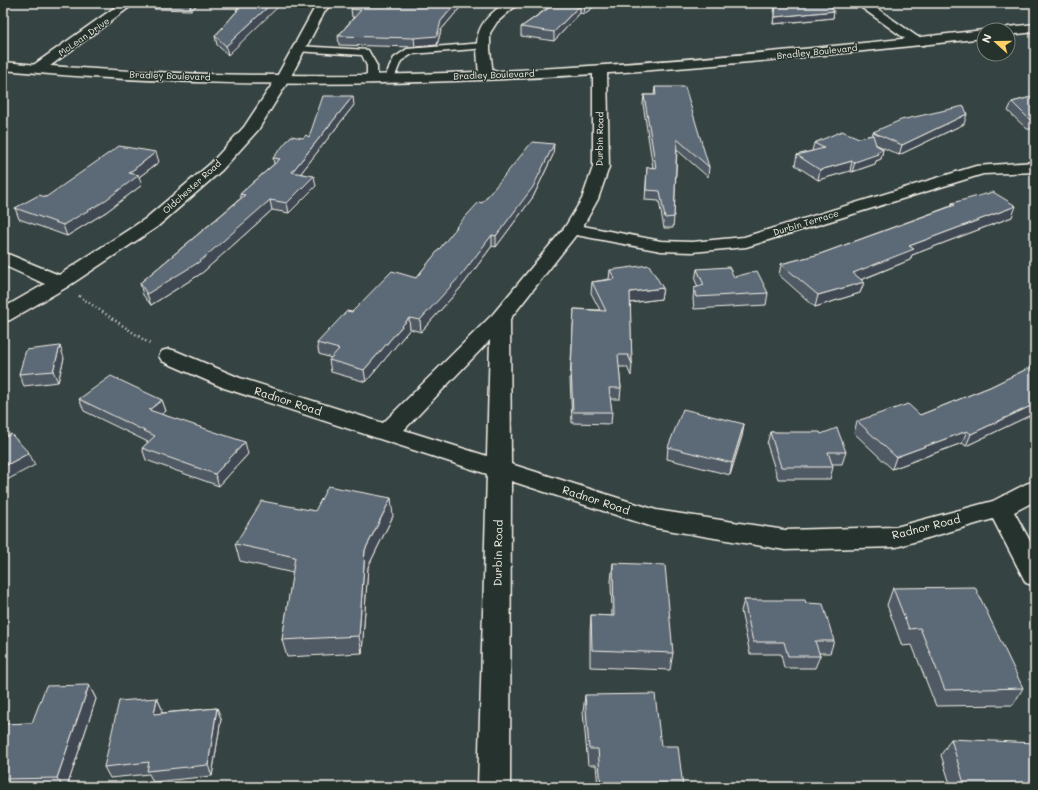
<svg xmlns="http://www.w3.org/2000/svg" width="1038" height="790" viewBox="0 0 1038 790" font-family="Mali,sans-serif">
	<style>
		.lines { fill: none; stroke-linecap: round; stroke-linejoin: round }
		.lane-casing { stroke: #f4f1e8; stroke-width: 3 }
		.street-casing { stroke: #f4f1e8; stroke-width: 3 }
		.secondary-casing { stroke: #f4f1e8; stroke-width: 3 }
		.path-far1 { stroke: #f4f1e8; stroke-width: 2; stroke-dasharray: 1 2.5; stroke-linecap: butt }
		.path { stroke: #f4f1e8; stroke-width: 2.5; stroke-dasharray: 1 3; stroke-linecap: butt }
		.lane { fill: #26332d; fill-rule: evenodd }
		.street { fill: #26332d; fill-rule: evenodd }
		.secondary { fill: #26332d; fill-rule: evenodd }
		.wall { fill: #4f5a65; stroke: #f4f1e8 }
		.shaded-wall { fill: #404a53; stroke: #f4f1e8 }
		.building { fill: #5c6976; stroke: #f4f1e8 }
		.labels { text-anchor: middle; stroke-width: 3; stroke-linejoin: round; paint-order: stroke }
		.far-street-label { font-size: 9px; fill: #f4f1e8; stroke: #26332d }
		.street-label { font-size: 11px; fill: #f4f1e8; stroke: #26332d }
	</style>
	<rect width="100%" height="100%" fill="#364343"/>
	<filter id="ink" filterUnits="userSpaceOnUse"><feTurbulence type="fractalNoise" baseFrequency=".025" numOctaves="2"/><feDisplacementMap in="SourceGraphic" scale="8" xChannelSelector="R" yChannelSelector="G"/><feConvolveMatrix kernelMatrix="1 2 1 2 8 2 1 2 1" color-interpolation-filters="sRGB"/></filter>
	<g filter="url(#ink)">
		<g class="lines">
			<defs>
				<path id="lane" d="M484,43L487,44L489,46L487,48L412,54L401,61L393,81L389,82L384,79L394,58L407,49Z
					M298,46L368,50L377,66V80L372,83L367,80V66L362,55L295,51L293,49L295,47Z"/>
				<path id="street" d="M121,3H135L42,72H32L30,69L32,66Z
					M319,3H332L325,11L289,80L258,130L222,170L157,227L67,287L10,320L3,322V308L45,284L3,265V252L59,275L145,219L210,164L244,127L275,80L314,9Z
					M505,3H519L497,22L490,33V50L493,75L491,78H481L479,75C476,38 472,26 505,3Z
					M855,3H869L925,42L924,45H914Z
					M600,67L605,68L607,71L609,167L598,199L583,226L661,241L692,242L744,237L976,166L1035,162V172L983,174L746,247L692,252L661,251L576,235L510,319L511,464L656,510L785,530L896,527L993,501L1026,484L1035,481V501L1014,512L1035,550V586L1026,583L993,519L896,547L785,550L656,528L511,481L510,787H478L487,474L224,388L162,361L159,356L162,351L169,349L176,351L240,378L383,423L493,314L565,227L582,199L593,167V71L595,68ZM490,340L487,456L404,430Z"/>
				<path id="secondary" d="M1035,24V32L1008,35V30H1002L1008,27Z
					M984,30V38C659,75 330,101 3,70V62C330,92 659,67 984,30Z"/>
			</defs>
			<use href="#lane" class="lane-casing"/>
			<use href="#street" class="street-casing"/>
			<use href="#secondary" class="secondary-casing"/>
			<path class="path-far1" d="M79,296L81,297"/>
			<path class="path" d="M79,296L150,344"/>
			<use href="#lane" class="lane"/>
			<use href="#street" class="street"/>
			<use href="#secondary" class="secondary"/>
		</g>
		<path class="wall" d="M153,3H199L191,10L154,9Z
			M242,3L228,55L217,45L215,36L237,11L236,10Z
			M357,3H464L441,30L437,45L415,47L339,45L338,36L354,17H352L351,9Z
			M549,3H599L584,14L580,13L554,41L521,36V27L549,7Z
			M775,3H829L834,11L833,18L773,24Z
			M655,87L709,167L708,177L677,150L674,217L673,228H664L659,201L645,200L647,167L653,168L643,104L644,95H654Z
			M1035,96V129H1027L1008,111L1012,102Z
			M354,105L301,173L316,186L289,213L272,210L202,273L151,305L143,295L140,283L241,198L240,194L274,164L273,158L303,138L309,137Z
			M964,124L899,155L875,144L876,145L883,149L881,159L876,161L875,164L852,172L850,171L818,180L795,165L797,155L812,151L814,143L859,138L872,135L873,132Z
			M553,155L533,197L496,247L492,246L463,285L421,332L410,329L366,382L331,372L329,360L331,358L319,354L317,343L352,312L416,278L456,229V227L482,203Z
			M159,162L139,177L142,185L106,212L67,236L19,219L15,208L46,197Z
			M952,203L1012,217L912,255L910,260L861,280L864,282L860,293L815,307L779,275L781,264L820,254L951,206Z
			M697,269L734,277L768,293L766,305L694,309L693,299L694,288L698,287L695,280Z
			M610,270L663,288L661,299L630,303L632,364L631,376L627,367H619L621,388L620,399H610L612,412L611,424L572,423L570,379L574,309L600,310L591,293L592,282L609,279Z
			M64,358L58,382L24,386L19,374Z
			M1035,365V413L966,446L962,443L892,469L854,433L857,421L920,415L990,387Z
			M79,399L162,400L166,411L162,414L248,454L219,486L146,460L142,448L148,442L84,411Z
			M744,424L742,436L730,475L667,459L668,447Z
			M770,432L821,434L846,452L842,464H832L833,467L830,479H778L767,444Z
			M315,511L393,516L368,567L362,653L287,657L282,640L293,573L240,561L235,544Z
			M613,563L673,653L670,670L590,667V632L591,615L612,616L611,581Z
			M893,588L1023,688L1013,705L936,706L912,645L902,646L887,605Z
			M744,600L806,603L834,641L830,653H819L820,656L815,668H784L781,654H750L741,611Z
			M89,685L96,699L67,787H3V724L32,723Z
			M585,695L661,746L683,787H598L596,765H588L583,712Z
			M157,698L162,709L161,713L217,708L221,719L212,776L153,782L149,774L110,778L104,767Z
			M951,739L1035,787H951L941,755Z"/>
		<path class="shaded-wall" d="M190,3H199L191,10Z
			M272,3H282L228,55L226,46Z
			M456,3H464L441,30L437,45L415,47L414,38L441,21Z
			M589,3H599L584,14L585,6Z
			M580,5V13L554,41V32Z
			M834,11L833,18L773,24L775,17Z
			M353,96L354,105L294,182L292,172Z
			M967,114L964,124L899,155L902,145Z
			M554,144L553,155L533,197L496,247V236Z
			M883,149L881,159L876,161L875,164L852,172L855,162Z
			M156,152L159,162L139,177L142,185L106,212L67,236L63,225L129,173Z
			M852,161L850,171L818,180L820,170Z
			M314,176L316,186L289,213L287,203Z
			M270,200L272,210L202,273L151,305L147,294Z
			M1016,206L1012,217L912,255L910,260L850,284L853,273L909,246Z
			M492,235V246L463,285L421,332L420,320Z
			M864,282L860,293L815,307L818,295Z
			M663,288L661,299L629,303L630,292Z
			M409,318L410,329L366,382L364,370Z
			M60,346L64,358L58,382L53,371Z
			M162,400L166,411L153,421L149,410Z
			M1035,404V413L966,446L971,434Z
			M744,424L742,436L730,475L732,463Z
			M967,431L962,443L892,469L896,457Z
			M245,442L248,454L219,486L215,474Z
			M29,453L35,465L3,482V467Z
			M391,498L393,516L368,567L362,653L359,636L365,550Z
			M89,685L96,699L67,787H63L57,778Z
			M157,698L162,709L159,725L154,714Z
			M217,708L221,719L212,776L208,765Z"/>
		<path class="building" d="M242,3H272L226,46L215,36L238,10H236Z
			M357,3H456L441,21L437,36L414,38L338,36L361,10L351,9Z
			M556,3H589L585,6L580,5L554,32L521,27Z
			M776,3H829L834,11L775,17Z
			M655,87H685L709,167L677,139L674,217L665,218L660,191L646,190L647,167L656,168L644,95H656Z
			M323,96H353L292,172L314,176L287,203L270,200L199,262L147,294L140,283L245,195L240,194L280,159L273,158L291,136L303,138L306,135L309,137Z
			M1035,96V120H1030L1012,102Z
			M964,106L967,114L902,145L873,132L901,120Z
			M842,131L859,138L873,135L876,145L883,149L877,152L878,154L855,162L852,161L820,170L797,155L824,148L814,143Z
			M532,142L554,144L533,187L496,236L492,235L462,274L420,320L409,318L364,370L329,360L339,349L317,343L347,311L352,312L392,271L416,278L457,227H456L479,202L482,203Z
			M119,146L156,152L129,173L139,175L103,202L63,225L15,208L39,195L46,197Z
			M993,192L1016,206L909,246L914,249L853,273L864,282L818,295L781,264L820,254L955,205L952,203Z
			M649,265L663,288L630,292L632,364L628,355H618L621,388H609L612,412H573L571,368L574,309L606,311L592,282L615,279L610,270Z
			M729,267L734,277L757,271L768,293L696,297L694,288L704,285L697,269Z
			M60,346L53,371L19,374L26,350Z
			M1035,365V404L971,434L967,431L896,457L857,421L908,404L920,415L990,387Z
			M111,376L162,400L149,410L245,442L215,474L142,448L155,436L79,399Z
			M683,409L744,424L732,463L668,447Z
			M837,428L846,452H828L833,467H781L770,432H820L821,434Z
			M11,434L29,453L3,467V438Z
			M328,486L391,498L365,550L359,636L282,640L295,557L235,544L262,501L315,511Z
			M613,563L665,565L673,653L592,650L591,615L614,616Z
			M975,587L1023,688L945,690L920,628L909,629L893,588Z
			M744,600H805L806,603L823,604L834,641H815L820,656H788L784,642H753Z
			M89,685L57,778L3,779V724L32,723L46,686Z
			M655,694L661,746H678L683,787H601L598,749H589L585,695Z
			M157,698L154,714L217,708L208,765L147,771L149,762L104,767L119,701Z
			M951,739L1035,743V787H965Z"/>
	</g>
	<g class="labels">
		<g class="far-street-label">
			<text transform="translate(84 37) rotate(-35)" y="3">McLean Drive</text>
			<text transform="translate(817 52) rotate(-6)" y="3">Bradley Boulevard</text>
			<text transform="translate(494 75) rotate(-2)" y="3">Bradley Boulevard</text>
			<text transform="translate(170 76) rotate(2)" y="3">Bradley Boulevard</text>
			<text transform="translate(600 139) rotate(-89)" y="3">Durbin Road</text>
			<text transform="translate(192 187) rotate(-42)" y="3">Oldchester Road</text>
			<text transform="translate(806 223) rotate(-17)" y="3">Durbin Terrace</text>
		</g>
		<g class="street-label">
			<text transform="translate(288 401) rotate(18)" y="4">Radnor Road</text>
			<text transform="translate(596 500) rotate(18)" y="4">Radnor Road</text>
			<text transform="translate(926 527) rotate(-14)" y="4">Radnor Road</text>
			<text transform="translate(498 553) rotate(-89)" y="4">Durbin Road</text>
		</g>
	</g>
	<rect width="1038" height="790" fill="none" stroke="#26332d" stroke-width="16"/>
	<rect x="8" y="8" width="1022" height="774" fill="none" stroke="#f4f1e8" stroke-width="1.5" filter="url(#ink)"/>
	<g transform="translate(996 42) rotate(291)"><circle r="19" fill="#26332d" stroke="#787f78"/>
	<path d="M0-3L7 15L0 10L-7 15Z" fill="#ffd166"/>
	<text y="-6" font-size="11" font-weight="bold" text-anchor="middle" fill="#f4f1e8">N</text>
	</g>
</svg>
